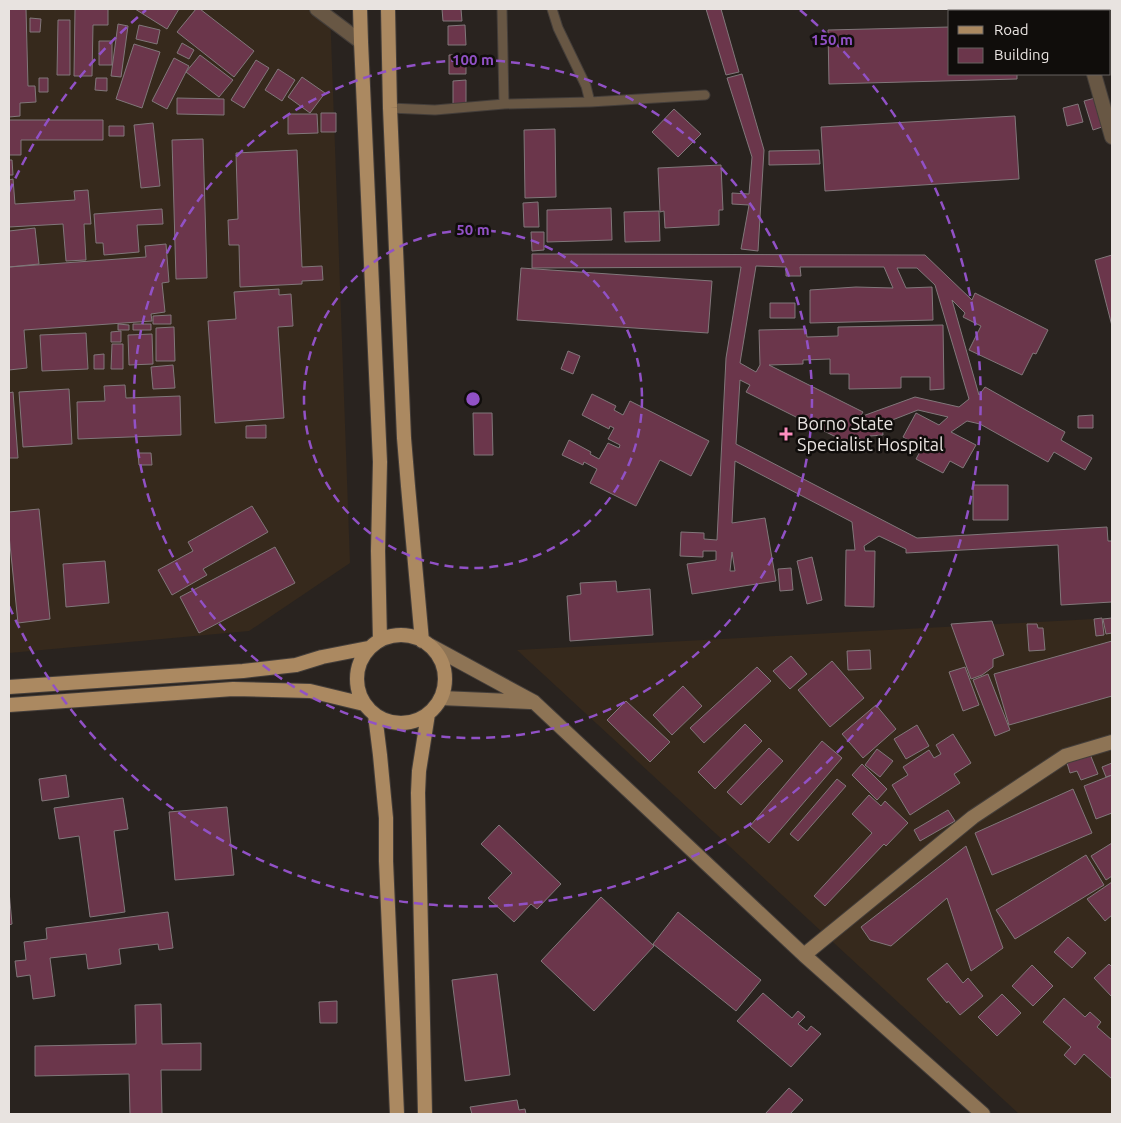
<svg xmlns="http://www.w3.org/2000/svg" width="1121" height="1123" viewBox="0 0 1121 1123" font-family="Ubuntu,sans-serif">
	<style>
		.commercial { fill: #36291c }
		.building { fill: #6b364b; stroke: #81777a; fill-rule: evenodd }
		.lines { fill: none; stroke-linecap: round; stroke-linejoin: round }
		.service-casing { stroke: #443e3a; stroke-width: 11 }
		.minor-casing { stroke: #443e3a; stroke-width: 16 }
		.secondary-casing { stroke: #443e3a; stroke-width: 16 }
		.primary-casing { stroke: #443e3a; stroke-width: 16 }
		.service { stroke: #685744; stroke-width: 9 }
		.minor { stroke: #685744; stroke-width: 14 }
		.secondary { stroke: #8e7455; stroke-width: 14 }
		.primary { stroke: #ab8961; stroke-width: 14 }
		.ring { fill: none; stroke: #9151c6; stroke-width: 2.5; stroke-dasharray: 9 6 }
		.poi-dot { fill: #fd8ebf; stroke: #100d0b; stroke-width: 2 }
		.labels { text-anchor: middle; stroke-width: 5; stroke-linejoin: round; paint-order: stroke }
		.poi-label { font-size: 18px; fill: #e8e3e0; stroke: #100d0b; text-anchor: start }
		.centre { fill: #9151c6; stroke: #100d0b; stroke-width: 2.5 }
		.ring-label { font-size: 15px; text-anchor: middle; font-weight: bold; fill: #9151c6; stroke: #100d0b; stroke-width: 5; stroke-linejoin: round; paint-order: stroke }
	</style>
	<rect width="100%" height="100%" fill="#29231f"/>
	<path class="commercial" d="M9,9H330L350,563L249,631L9,653Z
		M1112,618V1114H1019L517,650Z"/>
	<path class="building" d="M9,9H26L28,86H35L36,102L20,103V116L9,117Z
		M75,9H108V25H93L92,76H74Z
		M135,9H179L167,29Z
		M196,9H200L254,51L234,77L177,32Z
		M442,9H461L462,21H443Z
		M706,9H721L739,72L726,75Z
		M30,18L41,19L40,32H30Z
		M58,20H70V75H57Z
		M118,24L128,26L121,77L111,76Z
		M139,25L160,30L157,44L136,39Z
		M465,25L466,45H448V26Z
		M950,27V74H1017V79L829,84L828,30Z
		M99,41H112V65H99Z
		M182,43L194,50L189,59L177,53Z
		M134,44L160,52L142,108L116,99Z
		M466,54V74H449V55Z
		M200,55L233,80L219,97L186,72Z
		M174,58L189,66L167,109L152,101Z
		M256,60L269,68L244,108L231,100Z
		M278,69L295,80L282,101L265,90Z
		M742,74L764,150L758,251L741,249L749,205L732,204V193L749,194L752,157L727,78Z
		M302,77L325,93L310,113L288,97Z
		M39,78H48V92H39Z
		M96,78H107V91L95,90Z
		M466,80V105H453V81Z
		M177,98L224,99V115L177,114Z
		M1095,98L1105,126L1093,130L1084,101Z
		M1078,104L1083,122L1067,126L1063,108Z
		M674,109L701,134L678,157L652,132Z
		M321,113H336V132H321Z
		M288,114H317L318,133L288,134Z
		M1015,116L1019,179L825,191L821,127Z
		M9,120H103V140H21V155H9Z
		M153,123L160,186L141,188L134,125Z
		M109,126H124V136H109Z
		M555,129L556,197L525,198L524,130Z
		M203,139L207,278L176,279L172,140Z
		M297,150L302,267L322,266L323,280L302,281V284L240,287L239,245H229L228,220L238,219L236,153Z
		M819,150L820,164L769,165V151Z
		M9,160H12L13,175H9Z
		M721,165L723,210H719V225L665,228L664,211L660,212L658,168Z
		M13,179L15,204L75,200L74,191L88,190L91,224H84L86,260L66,261L63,224L9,227V180Z
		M538,202L539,227H524L523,203Z
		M611,208L612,240L547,242V210Z
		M162,209L163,224L137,225L139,252L104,255L103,243H96L94,214Z
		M659,211L660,241L625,242L624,212Z
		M35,228L39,264L9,267V231Z
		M531,232H544V250L532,251Z
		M166,244L169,282L162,283L165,312L151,314L152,321L24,330L27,368L9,370V267L146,257L145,246Z
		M532,254L925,255L972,300L975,293L1048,330L1036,354L1033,353L1022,375L969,350L981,326L963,317L965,313L952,300L979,395L985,387L1065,432L1061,440L1092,458L1085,470L1054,452L1048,462L980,424L967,421L951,432L976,445L963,468L950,461L943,473L916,459L922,448L903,437L916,413L939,425L948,417L918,410L882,424L883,435L870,436L866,442L852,435L848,443L746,392L750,385L740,380L736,444L917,538L1107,527L1108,541H1112V602L1061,605L1058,545L906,553V549L879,536L864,546L865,551H875L874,607L845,606L846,550H855L852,522L735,461L732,523L765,518L776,581L692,594L687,564L716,560V551H703V557L680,556L681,532L704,533V539L717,540L726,358L741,267L532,268ZM756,266L786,267V276H801L800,267H884L893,288L856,287L810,290V323L933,320L932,287L906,288L897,268H917L935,285L969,399L959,407L915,397L860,417L863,412L769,365L803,364V360L830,359V374H849V389L901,388V377H930V390L944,389L943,325L838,327V336L807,337L806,329L759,330L760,365L756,372L740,363ZM732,552L735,571H730Z
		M1112,255V326L1095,260Z
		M521,268L712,281L708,333L517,320Z
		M279,289V295L291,294L293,326L278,327L284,418L215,423L208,321L236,319L234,292Z
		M770,303H795V318H770Z
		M171,315V324H153V316Z
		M118,324L129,325V330H118Z
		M133,324H151V330H133Z
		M174,327L175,361H156V328Z
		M121,331V342H111V332Z
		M86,333L88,369L42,371L40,335Z
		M152,334L153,364L129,365L128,335Z
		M112,344H123V369H111Z
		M568,351L580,356L573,374L561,369Z
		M104,354V369H94V355Z
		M173,365L175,388L153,389L151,367Z
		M125,385L126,398L180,396L181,435L78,439L77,402L105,401L104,386Z
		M69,389L72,444L23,447L19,392Z
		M13,392L18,458H9V393Z
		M592,394L616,406L614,410L623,415L630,401L709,441L691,476L660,460L636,506L590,483L597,469L584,462L583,465L562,455L569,440L591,452L590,454L599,459L608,443L619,448L620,445L608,439L614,428L610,426L609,429L582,415Z
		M473,413H492L493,455H474Z
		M1093,415V428H1078V416Z
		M266,425V438H246V426Z
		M138,453H151L152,465H139Z
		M973,485H1008V520H973Z
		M252,506L268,532L203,569L207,575L172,595L158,570L193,551L188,542Z
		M39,509L50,619L18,623L9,535V512Z
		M275,547L295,583L199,633L180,597Z
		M812,557L822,600L807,604L797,561Z
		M105,561L109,603L66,607L63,564Z
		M791,568L793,590L780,591L778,569Z
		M616,581L617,592L650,589L653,635L570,641L567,596L581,594L580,583Z
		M1102,618L1104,635L1096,636L1094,619Z
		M1112,618V633L1106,634L1103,619Z
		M992,621L1004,655L993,659V667L982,675L971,679L951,624Z
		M1027,624H1037L1038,628H1043L1045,650L1029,651Z
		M1112,641V696L1009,725L994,674Z
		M870,650L871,669L848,670L847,651Z
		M791,656L807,674L790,689L773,671Z
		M832,661L864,698L830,727L798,690Z
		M757,667L771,681L704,743L690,728Z
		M965,667L979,705L963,711L949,672Z
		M988,674L1010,730L995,736L973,680Z
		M683,686L702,706L672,735L653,715Z
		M626,701L670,742L650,762L607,720Z
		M876,705L896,729L863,758L842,734Z
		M745,724L762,741L715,789L698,772Z
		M917,725L929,746L906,759L894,739Z
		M953,734L971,763L954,774L960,783L910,815L892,785L908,775L903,767L929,750L934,758L941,754L936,745Z
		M822,741L842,758L769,843L750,826Z
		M769,748L783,761L741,805L727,792Z
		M877,749L893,761L880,777L865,765Z
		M1090,754L1098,774L1081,780L1077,771L1070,773L1067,763Z
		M1112,763V775L1106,777L1102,767Z
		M862,764L887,789L877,800L852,775Z
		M66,775L69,797L42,801L39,779Z
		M1112,775V813L1096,819L1084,786Z
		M837,779L846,786L798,841L790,834Z
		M1073,789L1092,833L992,875L975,833Z
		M869,795L881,806L885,801L908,823L886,846L884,844L825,906L814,896L872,833L852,814Z
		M123,798L128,829L114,831L125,912L90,917L79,836L59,839L54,808Z
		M227,807L234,875L175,880L169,812Z
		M948,810L955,821L920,841L914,830Z
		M499,825L561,884L537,909L531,904L514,922L488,898L512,873L481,844Z
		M1112,843V876L1106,880L1091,856Z
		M966,846L1003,948L971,971L947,898L891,946L870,940L861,927Z
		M1086,855L1104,885L1015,939L996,910Z
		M1112,882V915L1105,921L1087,899Z
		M9,891L12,924L9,925Z
		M601,897L654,946L594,1011L541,961Z
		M168,912L173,948L159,950L158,944L119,949L121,964L88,969L86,954L50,958L55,996L33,999L30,975L17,977L15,961L26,960L24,942L47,939L46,928Z
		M678,912L761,980L736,1011L653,944Z
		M1068,937L1086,953L1072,968L1054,952Z
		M947,963L963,983L968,978L983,996L960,1015L948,1001L947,1003L927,979Z
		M1109,964L1112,967V997L1094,978Z
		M1032,965L1053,986L1033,1006L1012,986Z
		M497,974L510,1075L465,1081L452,980Z
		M763,993L792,1018L798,1011L805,1017L798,1024L807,1031L811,1026L821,1034L791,1067L737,1021Z
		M1002,994L1021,1013L997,1036L978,1017Z
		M1064,998L1085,1017L1090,1012L1101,1022L1097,1027L1112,1040V1079L1084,1054L1075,1065L1064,1055L1071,1047L1043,1022Z
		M337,1001V1023H320L319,1002Z
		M161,1004L162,1044L201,1043V1070H161L162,1114H130L129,1074L35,1076V1046L136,1044L135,1005Z
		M789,1088L803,1100L790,1114H765Z
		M517,1100L519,1110L525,1109L526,1114H472L470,1107Z"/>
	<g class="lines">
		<defs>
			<path id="service" d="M502,9L504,104
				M552,9L558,28L586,86L590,102
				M390,108L435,110L504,104L590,102L705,95"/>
			<path id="minor" d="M317,9L361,42
				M1075,9V11
				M1094,74L1112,137"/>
			<path id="secondary" d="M431,646L534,702L804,955L983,1114
				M441,698L530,702
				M804,955L973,817L1065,756L1112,742"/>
			<path id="primary" d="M360,9L361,42L380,462L378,551L380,640
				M388,9L390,108L404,438L408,486L422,641
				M357 679a44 44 0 1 1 88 0a44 44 0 1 1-88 0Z
				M9,687L243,671L296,665L322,657L368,648
				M9,705L233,689L310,691L364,704
				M375,715L380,755L386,818V861L397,1114
				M425,1114L418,793L419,771L428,714"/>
		</defs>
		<use href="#service" class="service-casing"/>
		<use href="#minor" class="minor-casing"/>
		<use href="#secondary" class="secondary-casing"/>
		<use href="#primary" class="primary-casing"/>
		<use href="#service" class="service"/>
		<use href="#minor" class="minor"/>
		<use href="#secondary" class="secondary"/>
		<use href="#primary" class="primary"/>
	</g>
	<g class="ring">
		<circle cx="473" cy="399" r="169"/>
		<circle cx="473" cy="399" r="339"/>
		<path d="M9 192A508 508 0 0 1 146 10M800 10A508 508 0 1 1 9 606"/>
	</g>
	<path class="poi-dot" d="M783.5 426.5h5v5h5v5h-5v5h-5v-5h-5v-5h5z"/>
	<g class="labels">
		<g class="poi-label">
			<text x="797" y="430">Borno State<tspan x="797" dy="21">Specialist Hospital</tspan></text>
		</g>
	</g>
	<circle cx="473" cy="399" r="8" class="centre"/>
	<g class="ring-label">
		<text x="832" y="45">150 m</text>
		<text x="473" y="65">100 m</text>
		<text x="473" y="235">50 m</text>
	</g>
	<rect width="1121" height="1123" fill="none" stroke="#e8e3e0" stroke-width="20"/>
	<rect x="948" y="10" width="162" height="65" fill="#100d0b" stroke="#666360"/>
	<rect x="958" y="26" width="25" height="8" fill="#ab8961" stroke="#666360"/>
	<text x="994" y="35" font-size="15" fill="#e8e3e0">Road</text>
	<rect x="958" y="48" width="25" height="15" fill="#6b364b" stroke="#666360"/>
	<text x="994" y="60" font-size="15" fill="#e8e3e0">Building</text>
</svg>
